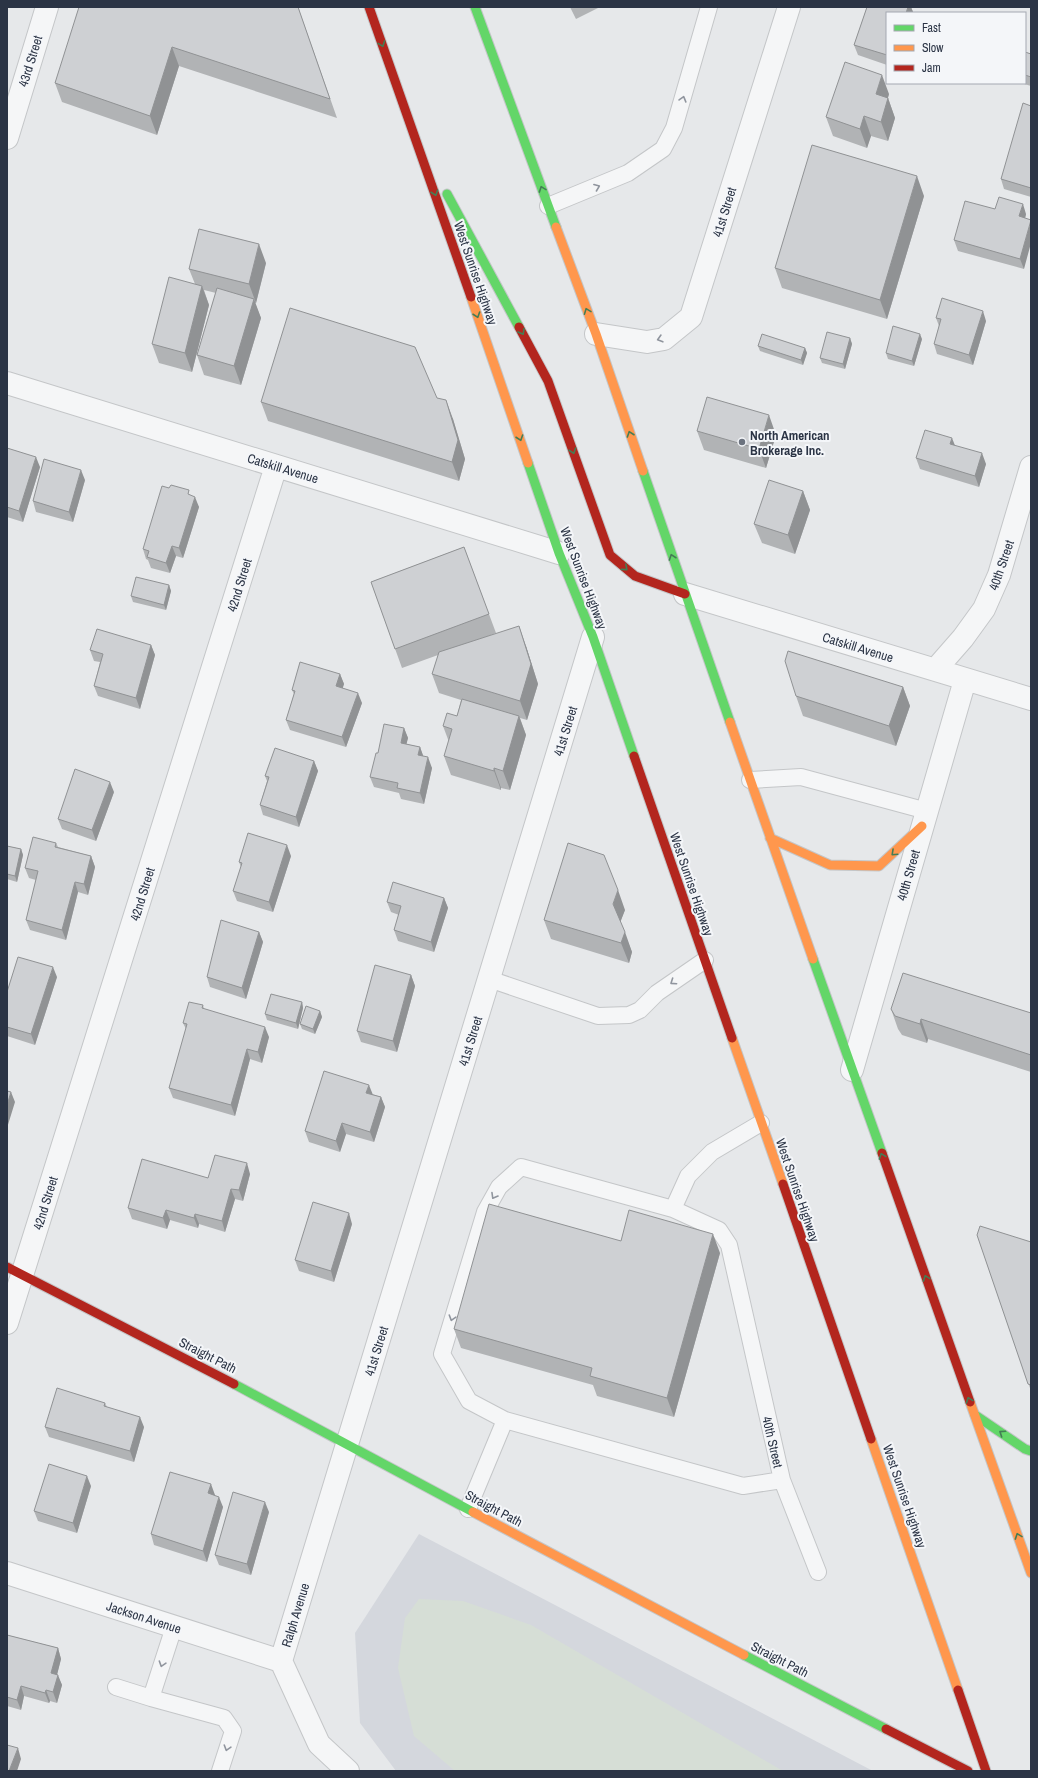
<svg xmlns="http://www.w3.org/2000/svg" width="1038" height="1778" viewBox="0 0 1038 1778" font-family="'Archivo Narrow',sans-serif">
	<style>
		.built { fill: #d4d7dd }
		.green { fill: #d6ded6 }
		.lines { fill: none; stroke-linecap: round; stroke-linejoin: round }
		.lane-casing { stroke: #c4c6c8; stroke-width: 18 }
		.street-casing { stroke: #c4c6c8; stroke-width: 24 }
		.fast-casing { stroke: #c4c6c8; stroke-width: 11 }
		.slow-casing { stroke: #c4c6c8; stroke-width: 11 }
		.jam-casing { stroke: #c4c6c8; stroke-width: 11 }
		.lane { stroke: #f5f6f7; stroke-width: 16 }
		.street { stroke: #f5f6f7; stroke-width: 22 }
		.fast { stroke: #63d668; stroke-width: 9 }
		.slow { stroke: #ff974d; stroke-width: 9 }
		.jam { stroke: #b3261e; stroke-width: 9 }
		.wall { fill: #b1b3b5 }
		.shaded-wall { fill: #909294 }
		.building { fill: #ced0d3; stroke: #909294 }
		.oneway { stroke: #447d55 }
		.oneway2 { stroke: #90959e }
		.poi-dot { fill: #6c737f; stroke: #f4f6f9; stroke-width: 1.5 }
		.labels { text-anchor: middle; stroke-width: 4; stroke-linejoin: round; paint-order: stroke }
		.street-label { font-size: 13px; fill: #2b3445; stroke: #f4f6f9 }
		.poi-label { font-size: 13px; font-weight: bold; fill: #2b3445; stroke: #f4f6f9; text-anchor: start }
	</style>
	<rect width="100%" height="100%" fill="#e6e8ea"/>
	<path class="built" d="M419,1534L873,1771H396L360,1723L355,1633Z"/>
	<path class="green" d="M419,1599L463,1601L531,1625L783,1771H455L414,1736L398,1668L405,1618Z"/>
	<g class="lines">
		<defs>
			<path id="lane" d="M548,206L628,173L663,149L674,128L709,7
				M750,780L801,777L927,811
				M489,979L598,1016L629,1015L640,1010L657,993L705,960
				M505,1420L469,1401L442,1354L485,1212L499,1187L521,1167L673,1209
				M782,1480L818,1572
				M468,1509L505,1420L743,1486L782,1480L729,1245L719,1230L673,1209L688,1176L712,1152L761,1123
				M174,1627L151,1698L224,1718L233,1731L220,1771
				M116,1687L151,1698"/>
			<path id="street" d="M7,138L47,7
				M596,334L647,342L664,339L691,317L789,7
				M7,383L559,553
				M685,594L1031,699
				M935,670L963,638L984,609L999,575L1031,467
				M852,1070L965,680
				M7,1323L276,466
				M7,1573L281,1661
				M348,1771L319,1744L281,1661L593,637"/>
			<path id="fast" d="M475,7L556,227
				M447,194L519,327
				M528,463L559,553L593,637L634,756
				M643,471L730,722
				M813,959L882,1153
				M234,1384L473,1512
				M975,1415L1025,1449L1031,1451
				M744,1655L886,1729"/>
			<path id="slow" d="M556,227L596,334L643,471
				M471,297L528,463
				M730,722L813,959
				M770,838L830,865L879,866L922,826
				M732,1038L783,1184
				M970,1402L1031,1573
				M871,1439L958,1690
				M473,1512L744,1655"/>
			<path id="jam" d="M369,7L471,297
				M519,327L548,381L610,555L635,576L685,594
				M634,756L732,1038
				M882,1153L970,1402
				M783,1184L871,1439
				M7,1267L234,1384
				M958,1690L986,1771
				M886,1729L968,1771"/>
		</defs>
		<use href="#lane" class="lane-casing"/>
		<use href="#street" class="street-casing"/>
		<use href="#fast" class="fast-casing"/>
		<use href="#slow" class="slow-casing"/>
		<use href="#jam" class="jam-casing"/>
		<use href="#lane" class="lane"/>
		<use href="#street" class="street"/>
		<use href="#fast" class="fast"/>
		<use href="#slow" class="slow"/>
		<use href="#jam" class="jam"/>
	</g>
	<path class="wall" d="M298,7L337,118L179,66L157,135L62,102L55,83Z
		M570,7H600L576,19Z
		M867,7H911L913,12V13H887V65L858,55L854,45Z
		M1025,52L1031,54V86L1021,83H1025Z
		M889,94L888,98L895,118L888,141L871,136L867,148L833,136L826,117Z
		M1031,106V197L1004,189L1001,179Z
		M924,196L887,319L782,288L775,268Z
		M995,209L1026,214L1025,218L1024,269L958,251L954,240Z
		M266,263L256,303H255L261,318L241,385L204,375L197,355L216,293L204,290L209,305L192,372L159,363L152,344L195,284L189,269Z
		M936,318L986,321L973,365L937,354L934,344L939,326Z
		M850,338L852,344L845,369L822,363L820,358Z
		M922,339L914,366L888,359L886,353Z
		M758,346L805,348L807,353L803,365L760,351Z
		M437,398L453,419L465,459L459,481L268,421L261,402Z
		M697,431L776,435L766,468L704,450Z
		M955,446L986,464L979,487L920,469L916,458Z
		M7,448L40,467L23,522L7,517Z
		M85,480L73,522L36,512L33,501Z
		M803,491L810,510L795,554L762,543L754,524Z
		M190,495L199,507L183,558L176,556L170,573L151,568L148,560L146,559L143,549Z
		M464,547L496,633L478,640L526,646L538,684L527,720L520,718L526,735L510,790L501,788V790L451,775L444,756L449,742L443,726L457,716L461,700L439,693L432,674L438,655L402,668L371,582Z
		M169,585L171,591L166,610L133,602L131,596Z
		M151,645L155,655L140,709L98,696L94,686L100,662L94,661L90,650Z
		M340,674L344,684L342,688L362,703L346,747L290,730L286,720L294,694L292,690Z
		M903,687L910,706L896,746L803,716L796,696Z
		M404,728L408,738L406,744L420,747L423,756L432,768L424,804L401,799L399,793L374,787L370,777Z
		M314,761L318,771L299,827L263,815L260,805L267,781L265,776Z
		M114,792L96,841L62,829L58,819Z
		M56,843L58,847L91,856L95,867L88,895L78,892L66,940L30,930L26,920L36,880L29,878L25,868Z
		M7,846L21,849L23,855L17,882L7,879Z
		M291,856L273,912L237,901L233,891L241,867L239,862Z
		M444,898L448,908L434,952L398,941L394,930L399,915L391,912L387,902Z
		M625,910L620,922L632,952L629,963L551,939L544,920Z
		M259,932L263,942L246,999L210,987L207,977Z
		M411,975L415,986L397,1052L361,1042L357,1031Z
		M57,977L35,1045L7,1036V992Z
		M302,1002L303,1008L298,1029L267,1020L265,1014Z
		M203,1005L204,1009L269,1037L262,1063L250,1059L235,1116L173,1098L169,1088L186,1029L183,1023Z
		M891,1009L1031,1013V1072L928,1039L927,1043L902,1035L898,1029Z
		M320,1011L322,1017L315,1034L302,1029L300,1024Z
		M372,1094L381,1097L385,1107L374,1142L346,1134L340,1152L309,1142L305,1131Z
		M250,1174L243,1201L235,1199L225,1232L199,1224L198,1228L170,1220L167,1229L132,1219L128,1208L208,1178Z
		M352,1224L334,1282L299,1271L295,1260Z
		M977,1235L1031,1242V1391Z
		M621,1241L720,1253L674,1417L597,1396L593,1385L461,1348L454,1329Z
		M105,1403L107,1407L144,1427L134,1462L49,1437L45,1427Z
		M91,1486L77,1533L38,1521L34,1511Z
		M214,1495L223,1507L207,1562L154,1545L151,1534L215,1495Z
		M269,1512L251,1575L219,1565L215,1555Z
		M7,1635L58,1648L61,1659L57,1674L62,1685L57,1703L50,1701L49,1703L24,1696L21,1710L7,1706Z"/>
	<path class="shaded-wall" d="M908,7H911L913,12V13H906Z
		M172,47L179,66L157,135L150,116Z
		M882,75L889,94L883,113L876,94Z
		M888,98L895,118L888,141L881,122Z
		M864,116L871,136L867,148L860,129Z
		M917,176L924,196L887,319L880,300Z
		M1023,204L1026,214L1023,227L1019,216Z
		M1031,220V243L1024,269L1020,259Z
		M259,244L266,263L256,303L249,284Z
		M202,286L209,305L192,372L185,353Z
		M254,299L261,318L241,385L234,366Z
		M983,311L986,321L973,365L969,355Z
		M920,334L922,339L914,366L912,361Z
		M850,338L852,344L845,369L843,364Z
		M805,348L807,353L803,365L801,360Z
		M446,400L453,419L465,459L459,481L452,462Z
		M769,415L776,435L766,468L759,449Z
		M952,438L956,448L950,444Z
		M982,453L986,464L979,487L975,476Z
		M36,457L40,467L23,522L19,511Z
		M81,470L85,480L73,522L69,512Z
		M803,491L810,510L795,554L788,535Z
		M195,497L199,507L183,558L179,548Z
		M172,546L176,556L170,573L166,563Z
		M169,585L171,591L166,610L164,605Z
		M519,626L526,646L538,684L527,720L520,701Z
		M151,645L155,655L140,709L136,698Z
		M340,674L344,684L340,697L336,686Z
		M903,687L910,706L896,746L889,726Z
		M358,693L362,703L346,747L342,737Z
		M519,716L526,735L510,790L503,771Z
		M404,728L408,738L404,754L401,743Z
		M420,747L424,758L418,755Z
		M428,757L432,768L424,804L420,793Z
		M314,761L318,771L299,827L296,817Z
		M494,768L501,788V790L494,771Z
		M110,782L114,792L96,841L92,830Z
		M287,845L291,856L273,912L269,902Z
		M21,849L23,855L17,882L15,876Z
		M91,856L95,867L88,895L84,884Z
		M75,882L78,892L66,940L62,930Z
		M618,890L625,910L620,923L613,904Z
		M444,898L448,908L434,952L431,942Z
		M259,932L263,942L246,999L242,988Z
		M625,932L632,952L629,963L621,943Z
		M53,967L57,977L35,1045L31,1034Z
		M411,975L415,986L397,1052L393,1041Z
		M302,1002L303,1008L298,1029L296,1023Z
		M320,1011L322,1017L315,1034L313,1029Z
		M921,1019L928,1039L927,1043L920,1024Z
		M265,1027L269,1037L262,1063L258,1052Z
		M247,1049L250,1059L235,1116L231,1105Z
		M369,1085L373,1095L366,1093Z
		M11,1092L15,1102L7,1128V1105Z
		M381,1097L385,1107L374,1142L370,1132Z
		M342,1123L346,1134L340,1152L336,1141Z
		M247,1163L250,1174L243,1201L239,1190Z
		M231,1189L235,1199L225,1232L222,1221Z
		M166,1210L170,1220L167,1229L163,1218Z
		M349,1213L352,1224L334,1282L331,1271Z
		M195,1214L199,1224L198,1228L194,1218Z
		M713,1234L720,1253L674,1417L667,1398Z
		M140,1417L144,1427L134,1462L130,1451Z
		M87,1476L91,1486L77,1533L73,1523Z
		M211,1484L215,1495L212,1504L208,1493Z
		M219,1497L223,1507L207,1562L203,1551Z
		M265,1502L269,1512L251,1575L247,1564Z
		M58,1648L61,1659L55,1683L51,1673Z
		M58,1675L62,1685L57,1703L53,1692Z
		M21,1686L24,1696L21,1710L17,1700Z
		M46,1690L50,1701L49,1703L45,1693Z
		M18,1748L21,1759L17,1771H9Z"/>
	<path class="building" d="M79,7H298L330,99L172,47L150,116L55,83Z
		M867,7H908L906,13H887V55L854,45Z
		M1025,52L1031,54V77L1025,75Z
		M845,62L882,75L876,94L888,98L881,122L864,116L860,129L826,117Z
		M1023,103L1031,106V188L1001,179Z
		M812,145L917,176L880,300L775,268Z
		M999,197L1023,204L1019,216L1031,220L1020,259L954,240L965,201L995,209Z
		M199,229L259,244L249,284L189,269Z
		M169,277L202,286L185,353L152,344Z
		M217,288L254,299L234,366L197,355Z
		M942,298L983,311L969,355L934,344L941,319L936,318Z
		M290,308L415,347L437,398L446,400L458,440L452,462L261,402Z
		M893,326L920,334L912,361L886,353Z
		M827,332L850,338L843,364L820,358Z
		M762,334L805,348L801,360L758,346Z
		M707,397L769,415L759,449L697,431Z
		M925,430L952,438L950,444L982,453L975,476L916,458Z
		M7,448L36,457L19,511L7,507Z
		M44,459L81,470L69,512L33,501Z
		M769,480L803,491L788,535L754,524Z
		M171,485L189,490L188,494L195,497L179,548L172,546L166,563L147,557L149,551L143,549L162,486L169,488Z
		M464,547L489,614L395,649L371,582Z
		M136,577L169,585L164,605L131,596Z
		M519,626L531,664L520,701L432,674L439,652Z
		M97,629L151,645L136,698L94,686L103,654L90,650Z
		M788,651L903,687L889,726L796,696L785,661Z
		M300,662L340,674L336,686L358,693L342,737L286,720L295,691L292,690Z
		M462,699L519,716L503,771L494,768V771L444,756L452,729L443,726L447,713L457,716Z
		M384,724L404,728L401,743L420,747L418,755L428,757L420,793L397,788L398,783L370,777L376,753H378Z
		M275,748L314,761L296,817L260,805L269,777L265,776Z
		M75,769L110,782L92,830L58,819Z
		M248,833L287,845L269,902L233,891L242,863L239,862Z
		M33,837L56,843L55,847L91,856L84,884L75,882L62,930L26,920L38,871L25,868Z
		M568,843L604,855L618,890L613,904L625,932L621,943L544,920Z
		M7,846L21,849L15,876L7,874Z
		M393,882L444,898L431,942L394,930L401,906L387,902Z
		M221,920L259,932L242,988L207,977Z
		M18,957L53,967L31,1034L7,1027V992Z
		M375,965L411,975L393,1041L357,1031Z
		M903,973L1031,1013V1055L921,1019L920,1024L895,1016L891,1009Z
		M271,994L302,1002L296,1023L265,1014Z
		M189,1002L203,1005L202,1008L265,1027L258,1052L247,1049L231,1105L169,1088L187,1024L183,1023Z
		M306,1006L320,1011L313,1029L300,1024Z
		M324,1071L369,1085L366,1093L381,1097L370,1132L342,1123L336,1141L305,1131Z
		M7,1091L11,1092L7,1105Z
		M215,1155L247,1163L239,1190L231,1189L222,1221L195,1214L194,1218L166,1210L163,1218L128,1208L142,1159L208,1178Z
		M313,1202L349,1213L331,1271L295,1260Z
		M489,1204L621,1241L629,1210L713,1234L667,1398L590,1376L592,1368L454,1329Z
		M980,1226L1031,1242V1385L1028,1384L977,1235Z
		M57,1388L105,1403L104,1406L140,1417L130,1451L45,1427Z
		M49,1464L87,1476L73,1523L34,1511Z
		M170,1472L211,1484L208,1493L219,1497L203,1551L151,1534Z
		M233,1492L265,1502L247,1564L215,1555Z
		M7,1635L58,1648L51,1673L58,1675L53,1692L46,1690L45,1693L21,1686L17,1700L7,1697Z
		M7,1745L18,1748L9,1771H7Z"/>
	<defs><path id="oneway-chevron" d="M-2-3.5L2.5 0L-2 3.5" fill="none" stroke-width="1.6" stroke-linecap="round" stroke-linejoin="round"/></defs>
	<g class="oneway">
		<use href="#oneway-chevron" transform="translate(382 44) rotate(70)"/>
		<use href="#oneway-chevron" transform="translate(542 189) rotate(-110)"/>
		<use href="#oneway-chevron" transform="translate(435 193) rotate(71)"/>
		<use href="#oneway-chevron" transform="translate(587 311) rotate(-111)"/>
		<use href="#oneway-chevron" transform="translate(477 315) rotate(71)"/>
		<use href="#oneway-chevron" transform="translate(522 332) rotate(61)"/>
		<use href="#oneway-chevron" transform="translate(630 434) rotate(-109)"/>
		<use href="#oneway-chevron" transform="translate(520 438) rotate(71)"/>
		<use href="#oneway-chevron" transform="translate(573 451) rotate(71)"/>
		<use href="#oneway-chevron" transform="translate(672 557) rotate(-109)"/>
		<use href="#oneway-chevron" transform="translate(625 568) rotate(41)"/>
		<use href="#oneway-chevron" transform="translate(894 853) rotate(137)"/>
		<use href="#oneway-chevron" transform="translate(882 1156) rotate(-110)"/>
		<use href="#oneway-chevron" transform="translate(926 1278) rotate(-110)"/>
		<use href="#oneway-chevron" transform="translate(969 1400) rotate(-110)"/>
		<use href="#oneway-chevron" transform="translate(1002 1433) rotate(-146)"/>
		<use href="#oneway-chevron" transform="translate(1018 1536) rotate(-110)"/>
	</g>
	<g class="oneway2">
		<use href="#oneway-chevron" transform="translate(683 99) rotate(-74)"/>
		<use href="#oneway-chevron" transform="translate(597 187) rotate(-21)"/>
		<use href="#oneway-chevron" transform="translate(660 339) rotate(164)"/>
		<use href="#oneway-chevron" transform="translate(673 982) rotate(146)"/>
		<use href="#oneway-chevron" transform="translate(494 1196) rotate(120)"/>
		<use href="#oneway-chevron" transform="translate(452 1318) rotate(107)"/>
		<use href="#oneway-chevron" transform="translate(162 1664) rotate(108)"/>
		<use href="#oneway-chevron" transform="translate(227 1748) rotate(107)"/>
	</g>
	<circle class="poi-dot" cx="742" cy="442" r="4"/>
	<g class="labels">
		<g class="street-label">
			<text transform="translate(30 61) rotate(-73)" y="5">43rd Street</text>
			<text transform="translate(724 212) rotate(-73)" y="5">41st Street</text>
			<text transform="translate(476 273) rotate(71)" y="5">West Sunrise Highway</text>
			<text transform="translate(283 468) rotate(17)" y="5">Catskill Avenue</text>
			<text transform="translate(1001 565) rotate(-71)" y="5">40th Street</text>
			<text transform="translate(584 578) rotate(69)" y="5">West Sunrise Highway</text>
			<text transform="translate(239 585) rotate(-73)" y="5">42nd Street</text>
			<text transform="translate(858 647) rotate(17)" y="5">Catskill Avenue</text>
			<text transform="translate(565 731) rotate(-73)" y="5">41st Street</text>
			<text transform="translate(908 875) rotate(-74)" y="5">40th Street</text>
			<text transform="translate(692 884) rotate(71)" y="5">West Sunrise Highway</text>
			<text transform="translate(142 894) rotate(-73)" y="5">42nd Street</text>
			<text transform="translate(470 1041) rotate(-73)" y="5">41st Street</text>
			<text transform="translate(798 1190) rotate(71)" y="5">West Sunrise Highway</text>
			<text transform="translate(45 1203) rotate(-73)" y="5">42nd Street</text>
			<text transform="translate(376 1351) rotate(-73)" y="5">41st Street</text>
			<text transform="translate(208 1355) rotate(27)" y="5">Straight Path</text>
			<text transform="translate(773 1442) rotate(77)" y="5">40th Street</text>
			<text transform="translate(905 1496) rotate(71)" y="5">West Sunrise Highway</text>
			<text transform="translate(494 1508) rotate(28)" y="5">Straight Path</text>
			<text transform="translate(295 1615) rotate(-73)" y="5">Ralph Avenue</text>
			<text transform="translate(144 1617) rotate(18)" y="5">Jackson Avenue</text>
			<text transform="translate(780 1659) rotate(27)" y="5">Straight Path</text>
		</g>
		<g class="poi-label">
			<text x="750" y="440">North American<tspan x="750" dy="15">Brokerage Inc.</tspan></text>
		</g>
	</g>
	<rect width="1038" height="1778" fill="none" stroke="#2b3445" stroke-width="16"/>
	<rect x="886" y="12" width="140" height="72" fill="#f4f6f9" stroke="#a4a8b1"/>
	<rect x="894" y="25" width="20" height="6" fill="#63d668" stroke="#a4a8b1"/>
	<text x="922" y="32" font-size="12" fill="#2b3445">Fast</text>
	<rect x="894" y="45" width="20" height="6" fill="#ff974d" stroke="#a4a8b1"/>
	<text x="922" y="52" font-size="12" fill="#2b3445">Slow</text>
	<rect x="894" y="65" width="20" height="6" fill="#b3261e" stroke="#a4a8b1"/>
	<text x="922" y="72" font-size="12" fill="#2b3445">Jam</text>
</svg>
